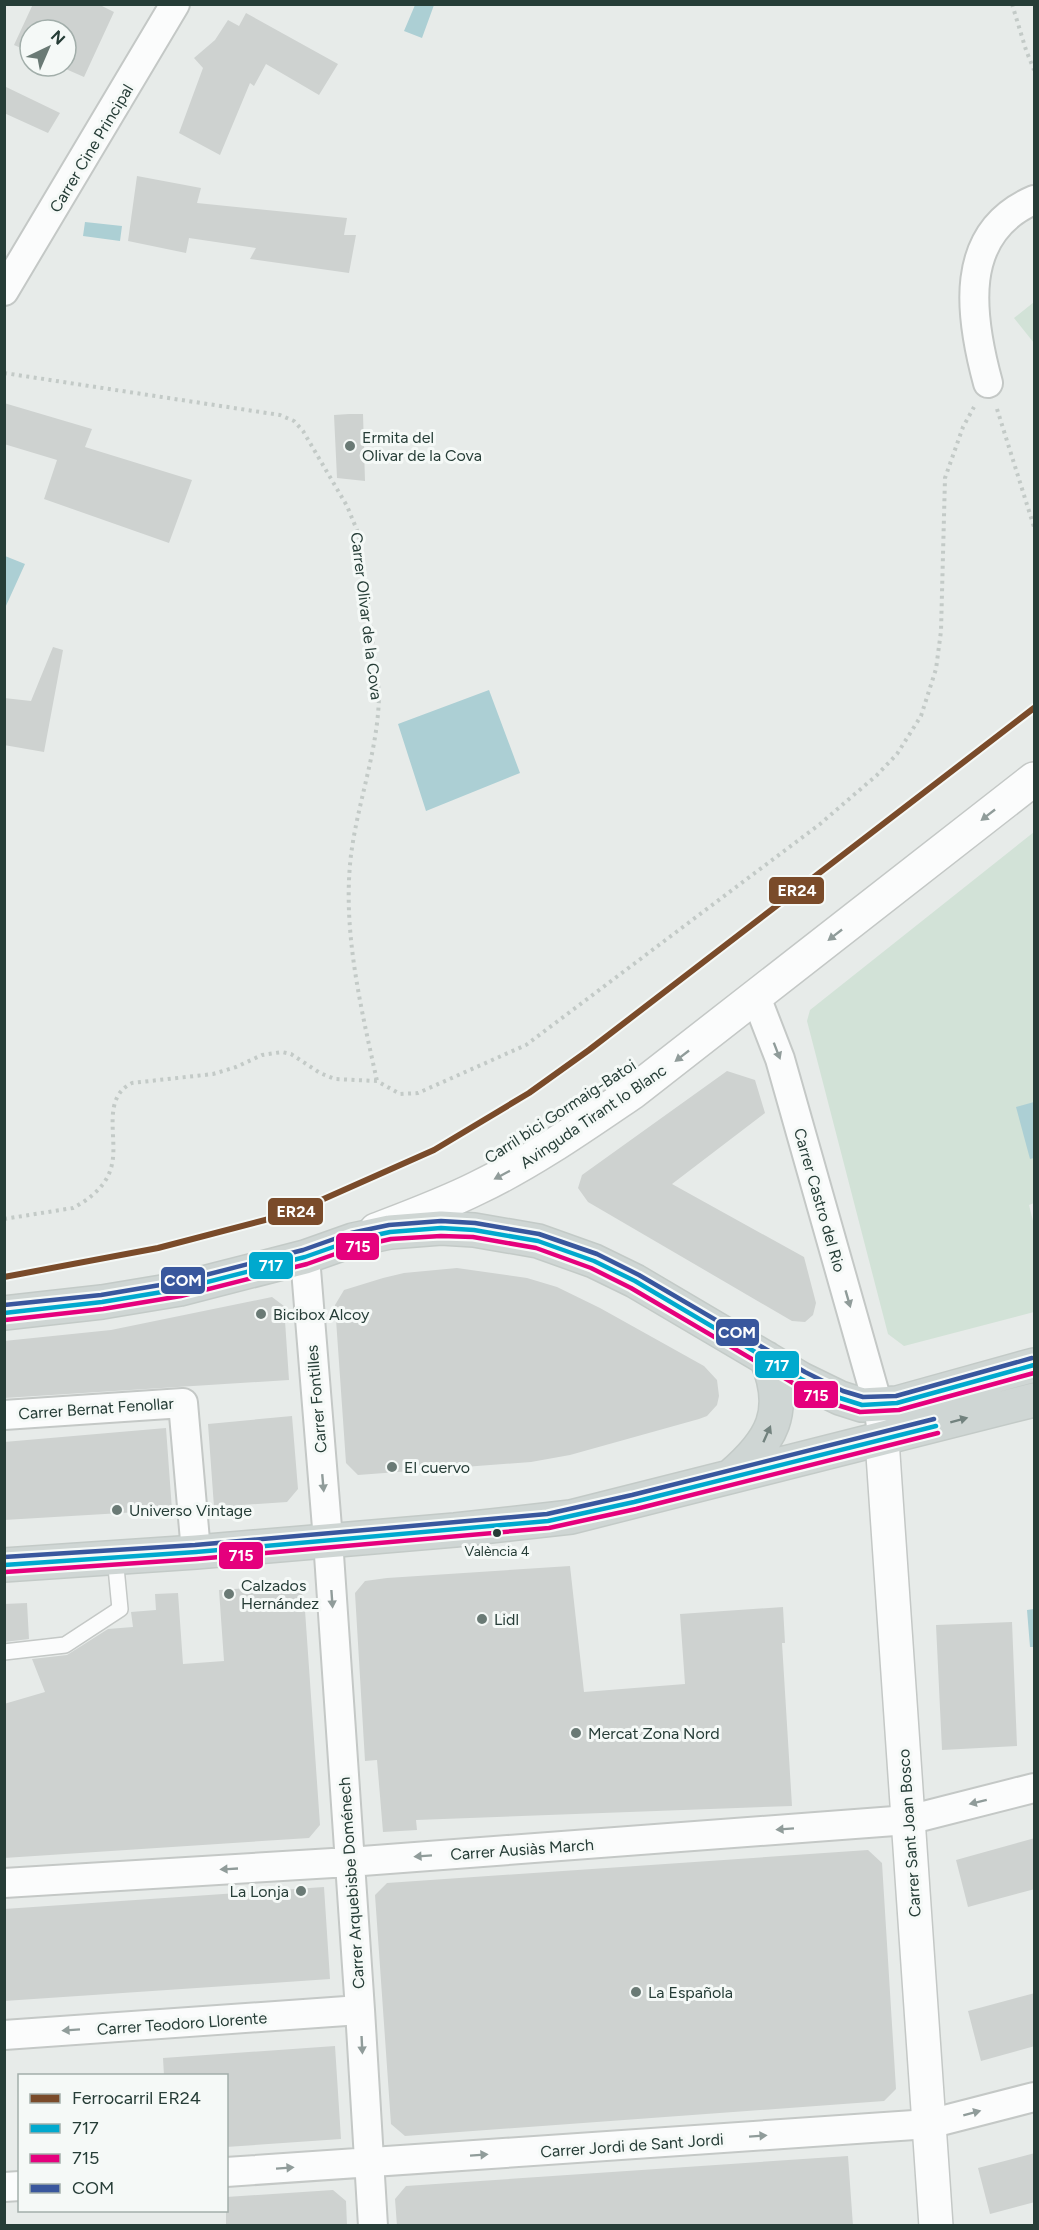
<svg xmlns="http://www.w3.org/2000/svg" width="1039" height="2230" viewBox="0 0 1039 2230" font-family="Figtree,sans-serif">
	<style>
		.green { fill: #d2e2d7 }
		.water { fill: #accfd4 }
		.building { fill: #ced2d0 }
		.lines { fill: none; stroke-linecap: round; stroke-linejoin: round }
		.service-casing { stroke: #c4c8c6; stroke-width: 18 }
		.minor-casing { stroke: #c4c8c6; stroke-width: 32 }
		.tertiary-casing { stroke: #c4c8c6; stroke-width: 36 }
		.primary-casing { stroke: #c3cac7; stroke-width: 36 }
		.path { stroke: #c3cac7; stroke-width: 4; stroke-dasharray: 3 4.5; stroke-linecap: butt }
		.service { stroke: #fbfcfc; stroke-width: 15 }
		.minor { stroke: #fbfcfc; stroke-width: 28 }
		.tertiary { stroke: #fbfcfc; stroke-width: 33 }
		.primary { stroke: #cfd6d4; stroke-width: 33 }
		.bus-1-casing { stroke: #f5f9f7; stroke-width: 9 }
		.bus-2-casing { stroke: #f5f9f7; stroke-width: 9 }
		.bus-3-casing { stroke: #f5f9f7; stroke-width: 9 }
		.bus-1 { stroke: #00a9ce; stroke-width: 4.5 }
		.bus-2 { stroke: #e5007d; stroke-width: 4.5 }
		.bus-3 { stroke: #39579d; stroke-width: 4.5 }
		.rail-1-casing { stroke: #f5f9f7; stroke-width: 10 }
		.rail-1 { stroke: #7a4b2a; stroke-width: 6 }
		.oneway { fill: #909c9a }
		.oneway2 { fill: #72827e }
		.poi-dot { fill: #6a7a75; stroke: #f5f9f7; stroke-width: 2 }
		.bus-dot { fill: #263d37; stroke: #f5f9f7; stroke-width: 2 }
		.labels { text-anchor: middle; stroke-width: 6; stroke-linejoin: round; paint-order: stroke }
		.bus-label { font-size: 14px; fill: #263d37; stroke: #f5f9f7 }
		.street-label { font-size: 16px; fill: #263d37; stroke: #f5f9f7 }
		.poi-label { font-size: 16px; fill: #263d37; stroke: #f5f9f7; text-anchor: start }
		.line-badge { stroke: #f5f9f7; stroke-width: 2 }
		.badge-label { font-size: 16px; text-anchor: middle; font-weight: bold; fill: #fff }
	</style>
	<rect width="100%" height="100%" fill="#e7ebe9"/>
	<path class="green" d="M1034,302V343L1014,318Z
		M1034,832V1203L1029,1205L1034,1225V1312L904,1346L888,1334L807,1021L810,1010Z"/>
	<path class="water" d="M415,5H434L422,38L404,31Z
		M85,222L122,226L120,241L83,236Z
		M5,556L25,564L5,608Z
		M489,690L520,773L426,811L398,724Z
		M1034,1102V1158L1030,1159L1016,1107Z
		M1034,1609V1647H1030L1027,1610Z"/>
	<path class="building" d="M33,4H98L114,12L84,77L59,66H66V30H30V52L14,45Z
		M246,13L338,64L319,95L266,64L254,86L250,83L220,155L179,133L203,68L194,58L215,40L228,20L239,26Z
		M4,86L60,113L48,133L4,113Z
		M137,176L201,188L197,203L347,218L344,235H356L349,273L250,259L256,248L189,238L186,253L128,241Z
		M4,403L92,429L85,447L192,480L169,543L44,499L57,460L4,444Z
		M349,414H363L365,481L337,478L334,415Z
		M53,647L63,650L44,752L4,745V698L31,701Z
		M727,1071L755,1080L765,1113L672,1184L804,1257L816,1303L813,1315L805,1322L792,1321L588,1202L578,1188L582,1175Z
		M457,1268L527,1278L557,1287L600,1308L704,1366L717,1380L719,1396L717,1405L707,1416L699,1419L570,1455L531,1462L358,1475L346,1463L335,1305L344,1290L383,1278L404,1273Z
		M272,1297L284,1306L289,1380L4,1398V1341L111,1330Z
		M292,1416L298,1489L287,1502L214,1507L208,1424Z
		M166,1428L172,1510L4,1520V1442Z
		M570,1566L584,1692L685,1684L680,1614L783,1607L785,1643H782L792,1806L416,1820L417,1830L383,1832L377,1760L365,1761L355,1593L365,1581L387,1578Z
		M292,1585L304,1596L320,1825L309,1838L4,1858V1704L45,1692L32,1659L67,1655L108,1629L133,1627L131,1612L156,1610L155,1594L178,1593L183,1664L224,1661L219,1590Z
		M27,1603L29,1639L4,1642V1604Z
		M1012,1622L1017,1746L942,1750L936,1625Z
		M1035,1838V1889L968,1907L956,1860Z
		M868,1850L882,1863L896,2089L884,2101L405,2136L391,2124L375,1895L387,1883Z
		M324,1887L330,1979L4,2001V1909Z
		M1035,1993V2046L981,2061L968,2011Z
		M335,2046L341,2139L226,2147V2076H164L163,2058Z
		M1035,2153V2202L990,2214L978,2168Z
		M848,2156L853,2226H397L395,2199L406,2186Z
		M333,2190L346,2201L347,2226H226V2197Z"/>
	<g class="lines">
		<defs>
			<path id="service" d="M4,1652L65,1645L120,1609L115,1557"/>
			<path id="minor" d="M4,291L175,4
				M988,383C970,317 957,233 1034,200
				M756,997L780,1059L878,1405L881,1426
				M305,1257L328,1540L360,2010L373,2226
				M4,1415L183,1403L196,1552
				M4,1883L349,1862L908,1820L1034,1788
				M4,2035L360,2010
				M226,2172L929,2124L1034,2097
				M4,2187L20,2186"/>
			<path id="tertiary" d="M376,1230C410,1217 445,1204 477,1188C532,1162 583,1126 633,1092L1034,779
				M882,1440L936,2226"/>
			<path id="primary" d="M4,1313L102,1302L180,1289L305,1257L353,1240L390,1232L441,1228L474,1230L538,1241L594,1261L635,1281L801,1379L840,1398L862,1405L897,1403L1034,1365
				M731,1476C772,1441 789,1411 766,1358
				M4,1565L196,1552L455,1530L571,1517L1034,1400"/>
		</defs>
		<use href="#service" class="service-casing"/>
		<use href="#minor" class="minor-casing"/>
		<use href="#tertiary" class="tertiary-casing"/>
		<use href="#primary" class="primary-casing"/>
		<path class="path" d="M1012,4L1026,50L1034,70
			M4,373L280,415L294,421L303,431L347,506L359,535L379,692C379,748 358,800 351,855C342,930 361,1008 377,1081
			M997,409L1034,527
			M4,1219L73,1208C90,1199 108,1185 112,1164C118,1138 101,1098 132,1083L213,1074L236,1067L262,1055L282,1052L291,1054L320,1073L335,1079L377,1081L400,1094L418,1093L526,1045L820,824L877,775L897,754L921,716L936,669L941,631L945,478L963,427L974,407"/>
		<use href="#service" class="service"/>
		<use href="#minor" class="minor"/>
		<use href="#tertiary" class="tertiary"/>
		<use href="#primary" class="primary"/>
		<defs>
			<path id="bus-1" d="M4,1313L102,1302L180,1289L305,1257L353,1240L390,1232L441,1228L474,1230L538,1241L594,1261L635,1281L801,1379L840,1398L862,1405L897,1403L1034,1365
				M4,1565L196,1552L548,1521L634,1502L936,1426"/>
			<path id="bus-2" d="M5,1320L103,1309L181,1296L307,1264L355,1247L391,1239L441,1236L473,1237L536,1248L591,1268L631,1288L798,1386L837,1405L860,1412L899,1410L1034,1373
				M5,1572L197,1559L549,1528L636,1509L938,1433"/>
			<path id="bus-3" d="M4,1305L101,1295L178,1282L303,1250L351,1233L389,1225L441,1221L475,1223L539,1234L597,1254L639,1275L805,1372L843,1391L863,1397L896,1396L1032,1358
				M4,1557L195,1545L547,1514L632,1495L934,1419"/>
		</defs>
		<use href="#bus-1" class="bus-1-casing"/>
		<use href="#bus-2" class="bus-2-casing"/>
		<use href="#bus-3" class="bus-3-casing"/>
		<use href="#bus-1" class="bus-1"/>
		<use href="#bus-2" class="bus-2"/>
		<use href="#bus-3" class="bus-3"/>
		<defs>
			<path id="rail-1" d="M4,1277L158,1248L292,1213L434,1150L529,1093L589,1050L1034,708"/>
		</defs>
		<use href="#rail-1" class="rail-1-casing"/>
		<use href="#rail-1" class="rail-1"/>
	</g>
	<defs><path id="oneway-solid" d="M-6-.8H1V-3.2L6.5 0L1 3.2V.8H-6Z" transform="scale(1.5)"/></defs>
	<g class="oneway">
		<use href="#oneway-solid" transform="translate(988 815) rotate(142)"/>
		<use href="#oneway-solid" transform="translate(835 935) rotate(142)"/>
		<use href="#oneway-solid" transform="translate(777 1051) rotate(69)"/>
		<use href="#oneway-solid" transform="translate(682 1056) rotate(142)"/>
		<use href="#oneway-solid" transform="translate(502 1175) rotate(152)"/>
		<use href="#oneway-solid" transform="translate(848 1299) rotate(74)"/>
		<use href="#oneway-solid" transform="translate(323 1483) rotate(85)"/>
		<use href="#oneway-solid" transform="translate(332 1599) rotate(86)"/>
		<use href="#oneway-solid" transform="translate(978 1802) rotate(166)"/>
		<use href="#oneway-solid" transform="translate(785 1829) rotate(176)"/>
		<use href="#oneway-solid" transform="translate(423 1856) rotate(176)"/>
		<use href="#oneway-solid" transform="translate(229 1869) rotate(177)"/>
		<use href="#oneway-solid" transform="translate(71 2030) rotate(176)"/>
		<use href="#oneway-solid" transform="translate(362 2045) rotate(87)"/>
		<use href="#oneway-solid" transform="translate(972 2113) rotate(-15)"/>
		<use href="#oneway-solid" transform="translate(758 2136) rotate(-4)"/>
		<use href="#oneway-solid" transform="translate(479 2155) rotate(-4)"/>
		<use href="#oneway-solid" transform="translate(285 2168) rotate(-4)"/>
	</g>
	<g class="oneway2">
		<use href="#oneway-solid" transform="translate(959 1420) rotate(-15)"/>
		<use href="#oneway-solid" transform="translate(767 1434) rotate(-66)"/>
	</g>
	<g class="poi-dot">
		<circle cx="350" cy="446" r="6"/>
		<circle cx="261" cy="1314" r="6"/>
		<circle cx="392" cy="1467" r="6"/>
		<circle cx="117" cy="1510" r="6"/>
		<circle cx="229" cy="1594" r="6"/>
		<circle cx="482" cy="1619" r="6"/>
		<circle cx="576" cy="1733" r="6"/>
		<circle cx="301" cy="1891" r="6"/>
		<circle cx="636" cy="1992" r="6"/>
	</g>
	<circle class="bus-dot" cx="497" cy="1533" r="5"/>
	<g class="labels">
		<g class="bus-label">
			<text x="497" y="1556">València 4</text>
		</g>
		<g class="street-label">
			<text transform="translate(91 148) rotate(-59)" y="6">Carrer Cine Principal</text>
			<text transform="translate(367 616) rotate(83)" y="6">Carrer Olivar de la Cova</text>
			<text transform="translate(560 1111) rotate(-33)" y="6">Carril bici Gormaig-Batoi</text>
			<text transform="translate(593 1116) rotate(-34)" y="6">Avinguda Tirant lo Blanc</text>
			<text transform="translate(820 1200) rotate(74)" y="6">Carrer Castro del Rio</text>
			<text transform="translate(316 1399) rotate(-95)" y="6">Carrer Fontilles</text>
			<text transform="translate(96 1408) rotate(-4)" y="6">Carrer Bernat Fenollar</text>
			<text transform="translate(909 1833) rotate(-94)" y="6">Carrer Sant Joan Bosco</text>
			<text transform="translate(522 1849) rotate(-4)" y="6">Carrer Ausiàs March</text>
			<text transform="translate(351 1883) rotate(-94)" y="6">Carrer Arquebisbe Doménech</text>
			<text transform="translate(182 2023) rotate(-4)" y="6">Carrer Teodoro Llorente</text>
			<text transform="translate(632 2145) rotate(-4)" y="6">Carrer Jordi de Sant Jordi</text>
		</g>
		<g class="poi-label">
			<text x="362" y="443">Ermita del<tspan x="362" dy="18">Olivar de la Cova</tspan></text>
			<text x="273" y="1320">Bicibox Alcoy</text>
			<text x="404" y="1473">El cuervo</text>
			<text x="129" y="1516">Universo Vintage</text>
			<text x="241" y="1591">Calzados<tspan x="241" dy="18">Hernández</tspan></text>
			<text x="494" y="1625">Lidl</text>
			<text x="588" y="1739">Mercat Zona Nord</text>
			<text x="289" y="1897" text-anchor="end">La Lonja</text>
			<text x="648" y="1998">La Española</text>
		</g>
	</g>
	<g class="line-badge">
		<rect x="768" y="876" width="57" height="29" rx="6" fill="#7a4b2a"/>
		<rect x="267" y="1197" width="57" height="29" rx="6" fill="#7a4b2a"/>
		<rect x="335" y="1232" width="45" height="29" rx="6" fill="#e5007d"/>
		<rect x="248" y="1251" width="46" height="29" rx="6" fill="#00a9ce"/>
		<rect x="160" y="1266" width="46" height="29" rx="6" fill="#39579d"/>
		<rect x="715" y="1318" width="45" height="29" rx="6" fill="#39579d"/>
		<rect x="754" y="1350" width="46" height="29" rx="6" fill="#00a9ce"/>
		<rect x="793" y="1380" width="46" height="29" rx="6" fill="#e5007d"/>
		<rect x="218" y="1541" width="46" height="29" rx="6" fill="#e5007d"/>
	</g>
	<g class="badge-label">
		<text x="797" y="896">ER24</text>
		<text x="296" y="1217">ER24</text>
		<text x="358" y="1252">715</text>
		<text x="271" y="1271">717</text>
		<text x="183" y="1286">COM</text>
		<text x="737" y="1338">COM</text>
		<text x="777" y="1371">717</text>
		<text x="816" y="1401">715</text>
		<text x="241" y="1561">715</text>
	</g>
	<rect width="1039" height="2230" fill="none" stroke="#263d37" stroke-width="12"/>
	<rect x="18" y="2074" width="210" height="138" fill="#f5f9f7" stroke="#a2aeaa" stroke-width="1.5"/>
	<rect x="30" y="2094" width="30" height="9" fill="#7a4b2a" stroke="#a2aeaa" stroke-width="1.5"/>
	<text x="72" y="2104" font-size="18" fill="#263d37">Ferrocarril ER24</text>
	<rect x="30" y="2124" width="30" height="9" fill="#00a9ce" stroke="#a2aeaa" stroke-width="1.5"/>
	<text x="72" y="2134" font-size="18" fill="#263d37">717</text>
	<rect x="30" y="2154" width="30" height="9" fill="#e5007d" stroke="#a2aeaa" stroke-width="1.5"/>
	<text x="72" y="2164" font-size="18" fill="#263d37">715</text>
	<rect x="30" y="2184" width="30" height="9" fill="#39579d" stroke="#a2aeaa" stroke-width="1.5"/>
	<text x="72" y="2194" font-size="18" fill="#263d37">COM</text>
	<g transform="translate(48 48) rotate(44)"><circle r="28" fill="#f5f9f7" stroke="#a2aeaa" stroke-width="1.5"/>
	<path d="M0-4.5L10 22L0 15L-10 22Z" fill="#6a7a75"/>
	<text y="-9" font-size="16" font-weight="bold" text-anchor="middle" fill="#263d37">N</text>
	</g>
</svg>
